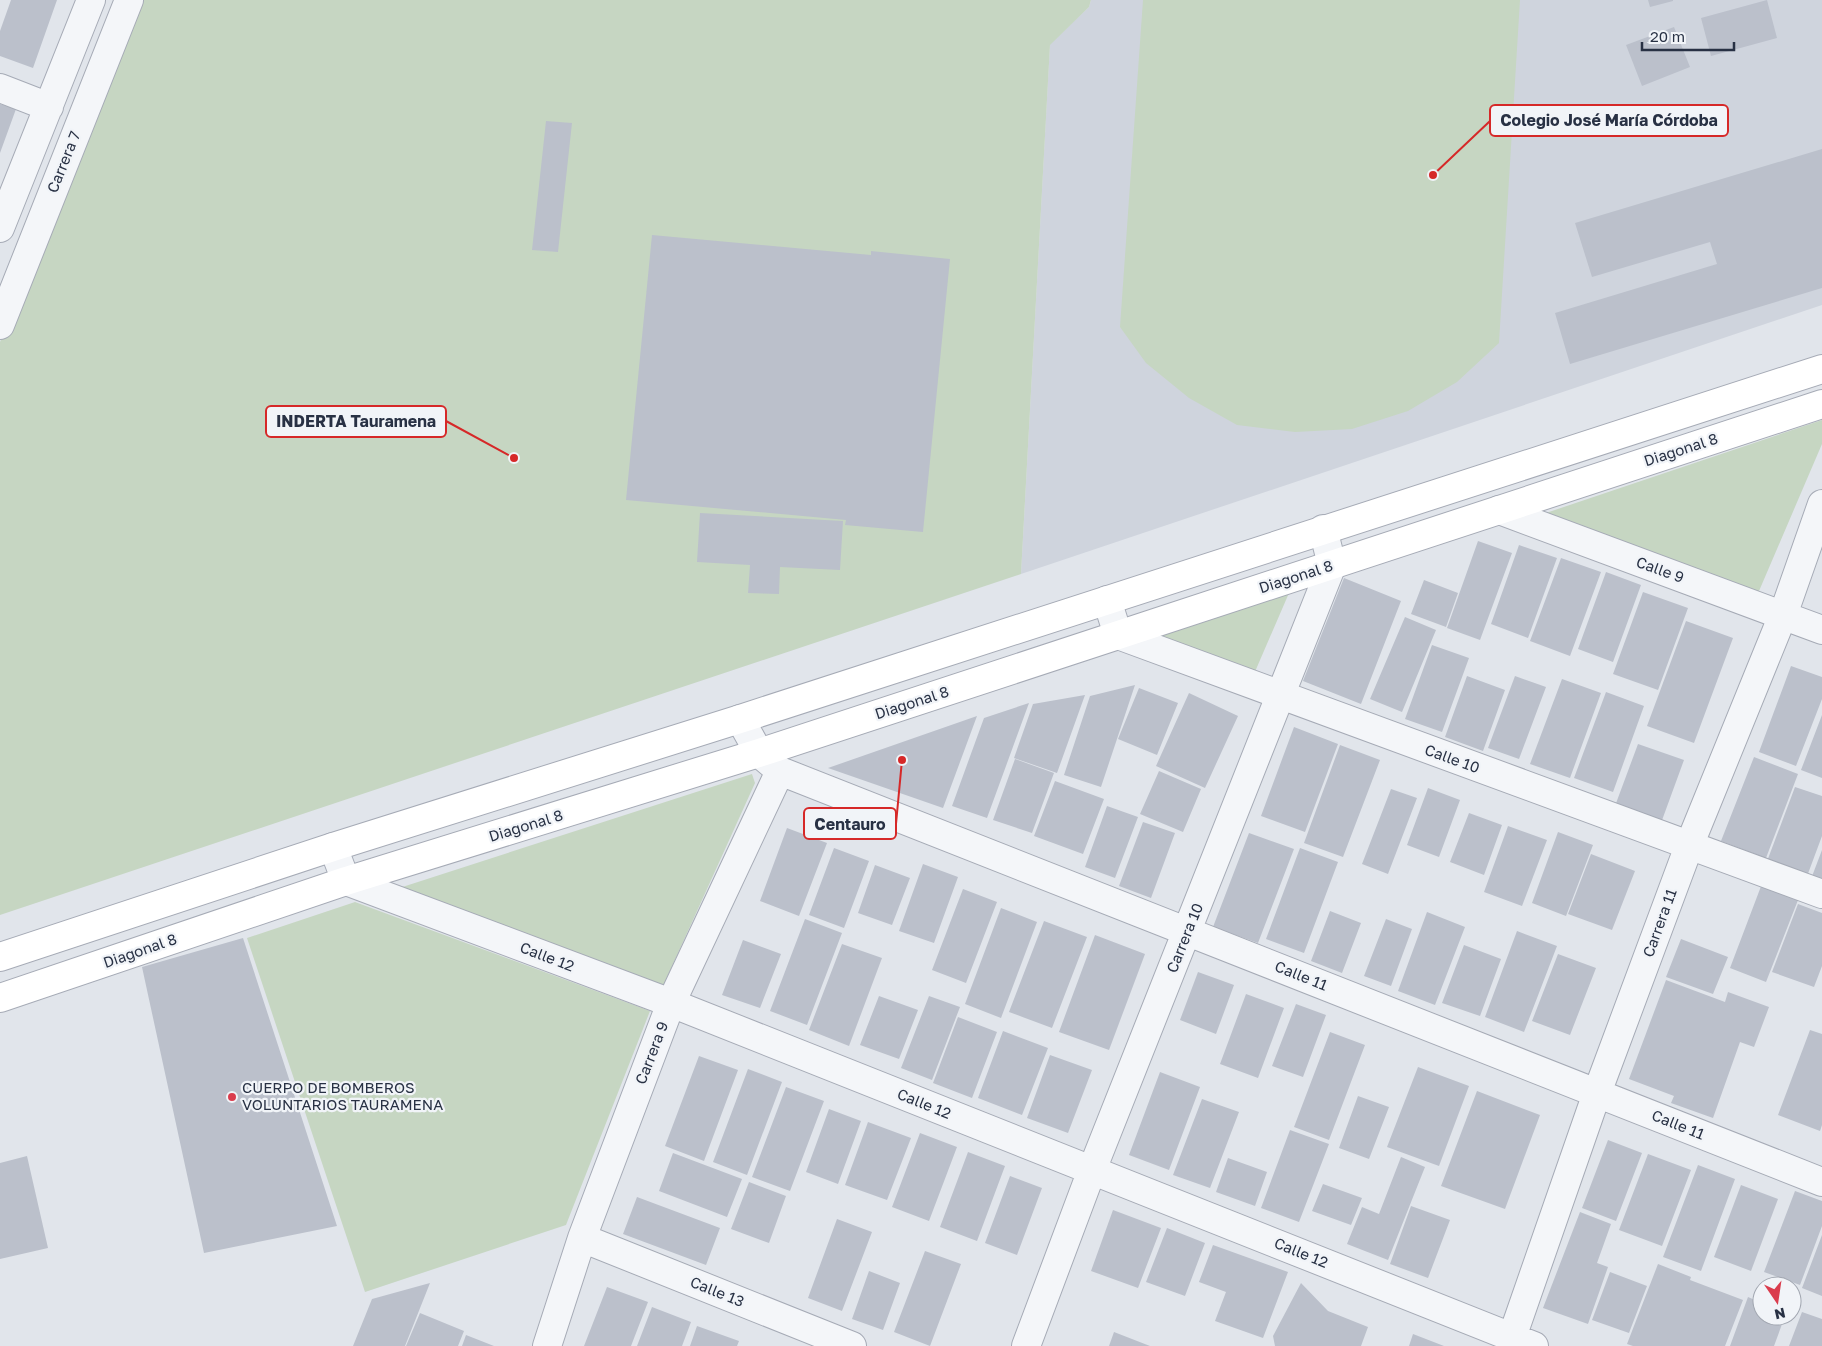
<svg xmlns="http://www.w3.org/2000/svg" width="1822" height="1346" viewBox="0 0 1822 1346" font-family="'Golos Text',sans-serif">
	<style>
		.built { fill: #cfd4dd }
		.green { fill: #c6d6c2 }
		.building { fill: #bbc0cb }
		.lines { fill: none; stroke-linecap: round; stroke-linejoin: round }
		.street-casing { stroke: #a6abb6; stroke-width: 30 }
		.secondary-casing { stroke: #a6abb6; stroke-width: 30 }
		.street { stroke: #f4f6f9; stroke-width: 28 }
		.secondary { stroke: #fff; stroke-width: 28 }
		.poi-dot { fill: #da3c4d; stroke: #f1f4f8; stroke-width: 2 }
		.labels { text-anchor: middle; stroke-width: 4.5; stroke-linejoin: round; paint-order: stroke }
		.street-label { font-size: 15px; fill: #283144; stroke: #f1f4f8 }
		.poi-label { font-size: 15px; fill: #283144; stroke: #f1f4f8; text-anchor: start }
		.leader { fill: none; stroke: #d62828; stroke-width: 2 }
		.callout-dot { fill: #d62828; stroke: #f1f4f8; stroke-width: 2 }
		.callout { fill: #f1f4f8; stroke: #d62828; stroke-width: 2 }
		.callout-label { font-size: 16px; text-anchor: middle; font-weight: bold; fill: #283144 }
	</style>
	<rect width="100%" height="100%" fill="#e1e5eb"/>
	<path class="built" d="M1091,0H1822V305L1021,574L1050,44L1089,7Z"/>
	<path class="green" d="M138,0H1091L1089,7L1050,45L1021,574L0,915V342Z
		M1143,0H1520L1499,343L1457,382L1408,411L1352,429L1295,432L1237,425L1189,398L1146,363L1120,327Z
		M1822,420V444L1756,598L1543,514Z
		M1289,593L1254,674L1149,634Z
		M752,774L755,783L659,995L390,891Z
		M355,902L650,1011L566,1225L365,1292L247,938Z"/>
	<path class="building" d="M11,0H57L33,68L0,56V31Z
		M1648,0H1673V1L1650,7Z
		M1767,0L1777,38L1711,56L1701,18Z
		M1674,27L1690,67L1642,86L1626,45Z
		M0,104L16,109L0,153Z
		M546,121L572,123L558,252L532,250Z
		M1822,149V288L1570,364L1555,313L1717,264L1710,242L1592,277L1575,223Z
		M652,235L871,255V251L950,259L923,532L845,525L846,520L626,500Z
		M700,513L843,521L840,570L780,567L779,594L748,593L750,565L697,562Z
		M1478,541L1512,553L1480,640L1447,628Z
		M1519,545L1557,558L1528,638L1491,624Z
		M1561,558L1601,572L1570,656L1530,641Z
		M1606,572L1641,585L1613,662L1578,649Z
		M1344,578L1401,601L1361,704L1303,681Z
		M1424,580L1458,593L1446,627L1411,614Z
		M1643,592L1688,608L1658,690L1613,674Z
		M1405,617L1436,630L1402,712L1370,699Z
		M1686,621L1733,638L1694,743L1647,726Z
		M1432,645L1469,658L1442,732L1405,719Z
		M1791,666L1822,677V699L1796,766L1759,752Z
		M1467,676L1505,690L1483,751L1445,737Z
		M1515,676L1546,687L1519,759L1488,748Z
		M1562,679L1601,693L1570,778L1530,764Z
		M1135,685L1101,787L1064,775L1090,696Z
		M1139,688L1178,703L1157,755L1118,739Z
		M1606,692L1644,706L1613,792L1574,778Z
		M1189,693L1238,716L1205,788L1156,766Z
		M1085,695L1057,773L1014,758L1033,704Z
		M1029,703L987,818L952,806L984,718Z
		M1822,715V778L1801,770Z
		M977,716L943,808L828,768Z
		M1294,727L1338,744L1305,832L1261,816Z
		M1638,744L1684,760L1661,823L1615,806Z
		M1340,745L1380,760L1343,857L1304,843Z
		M1754,757L1798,774L1766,858L1721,841Z
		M1015,759L1054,773L1032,833L993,820Z
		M1159,771L1201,789L1183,832L1140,814Z
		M1055,781L1104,799L1083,854L1034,836Z
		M1795,787L1822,796V836L1806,879L1766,864Z
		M1428,788L1460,800L1439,857L1407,845Z
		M1391,789L1417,798L1388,874L1362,864Z
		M1107,806L1138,817L1115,878L1085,867Z
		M1469,813L1502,825L1484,875L1450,862Z
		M1143,822L1175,833L1151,898L1119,886Z
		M1508,826L1547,840L1522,906L1484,892Z
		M787,828L827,843L799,916L760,901Z
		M1558,832L1593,845L1566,916L1532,903Z
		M1249,833L1294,849L1258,943L1213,927Z
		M834,848L869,861L844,928L809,915Z
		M1300,848L1338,862L1304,953L1266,939Z
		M1822,850V884L1811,879Z
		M1591,854L1635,871L1612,930L1568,914Z
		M923,864L958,877L934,943L899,931Z
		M875,865L910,878L892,925L858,913Z
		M1763,881L1800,895L1766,982L1730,968Z
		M963,889L997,902L966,983L932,970Z
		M1798,904L1822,913V966L1814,987L1772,972Z
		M1001,908L1037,922L1001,1018L965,1004Z
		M1330,911L1361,923L1342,973L1311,961Z
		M1427,912L1465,927L1435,1005L1398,991Z
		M805,919L842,933L807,1025L770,1011Z
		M1386,919L1412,929L1391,986L1364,976Z
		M1044,921L1087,937L1052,1028L1009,1012Z
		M1517,931L1557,946L1524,1032L1485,1017Z
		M1095,935L1145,954L1109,1050L1059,1032Z
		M243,938L337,1226L204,1253L142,967Z
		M1681,939L1728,957L1713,994L1666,977Z
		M743,940L781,954L760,1008L722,995Z
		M842,944L882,958L849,1046L809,1030Z
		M1464,945L1501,959L1480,1016L1442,1003Z
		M1558,954L1596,968L1570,1035L1532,1021Z
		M1198,972L1234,985L1216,1034L1180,1020Z
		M1666,980L1725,1002L1728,992L1769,1007L1754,1047L1740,1042L1713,1118L1671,1103L1674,1096L1629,1079Z
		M1246,994L1284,1008L1258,1078L1220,1064Z
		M879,996L918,1010L899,1059L860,1045Z
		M929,996L960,1007L932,1080L901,1068Z
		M1296,1004L1326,1015L1303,1077L1272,1066Z
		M958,1017L997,1032L972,1098L933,1083Z
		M1810,1030L1822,1034V1125L1820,1131L1778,1115Z
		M1003,1031L1048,1048L1022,1115L978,1098Z
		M1330,1032L1365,1045L1329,1140L1294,1127Z
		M1050,1055L1092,1070L1068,1133L1027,1118Z
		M699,1056L738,1070L704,1161L665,1146Z
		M1418,1067L1469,1086L1439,1166L1387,1147Z
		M748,1069L782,1082L747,1175L713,1162Z
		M1160,1072L1200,1087L1169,1170L1129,1155Z
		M786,1087L824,1101L790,1191L752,1177Z
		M1477,1091L1540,1115L1505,1209L1441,1186Z
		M1358,1096L1389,1107L1369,1159L1339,1148Z
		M1202,1099L1239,1112L1210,1188L1173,1175Z
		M829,1109L861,1121L838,1184L806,1172Z
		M868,1122L911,1138L887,1200L845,1185Z
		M1290,1130L1329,1144L1299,1222L1261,1208Z
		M920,1133L957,1147L929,1221L892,1207Z
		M1608,1140L1642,1153L1616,1221L1582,1208Z
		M968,1152L1005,1166L977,1241L940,1227Z
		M673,1153L742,1179L727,1217L659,1191Z
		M1648,1154L1691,1170L1662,1246L1619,1230Z
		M27,1156L48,1248L0,1259V1163Z
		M1401,1157L1425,1167L1388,1260L1347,1244L1362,1207L1379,1214Z
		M1228,1158L1267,1172L1255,1206L1216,1192Z
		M1698,1165L1735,1179L1701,1271L1663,1257Z
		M1010,1176L1042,1188L1017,1255L985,1243Z
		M749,1182L786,1196L769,1243L731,1229Z
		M1323,1184L1362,1198L1351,1225L1312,1211Z
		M1741,1185L1778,1199L1751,1271L1714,1257Z
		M1795,1191L1822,1201V1226L1800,1285L1764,1272Z
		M637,1197L720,1228L706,1265L623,1234Z
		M1411,1206L1450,1220L1428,1278L1390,1264Z
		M1113,1210L1161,1228L1138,1288L1091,1271Z
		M1580,1212L1611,1224L1597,1263L1608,1267L1588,1324L1543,1308Z
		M837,1219L872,1232L842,1311L808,1298Z
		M1167,1228L1205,1243L1185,1296L1146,1282Z
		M1822,1235V1296L1802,1288Z
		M1213,1245L1288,1272L1263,1338L1215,1321L1226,1292L1199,1282Z
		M925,1251L961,1264L930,1346L894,1332Z
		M1658,1264L1691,1277L1690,1280L1743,1300L1725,1346H1633L1627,1344Z
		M869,1271L900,1283L883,1330L852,1319Z
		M1610,1272L1647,1286L1629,1333L1592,1320Z
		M430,1283L405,1346H353L372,1299Z
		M1301,1283L1328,1311L1368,1327L1361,1346H1275L1273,1336Z
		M607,1287L648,1302L631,1346H584Z
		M1748,1297L1762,1303V1316H1785L1774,1346H1730Z
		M652,1307L691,1322L682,1346H637Z
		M1802,1312L1822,1319V1346H1789Z
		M420,1313L464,1331L458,1346H406Z
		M697,1326L739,1341L737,1346H690Z
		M1114,1332L1150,1346H1109Z
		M1413,1334L1444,1346H1409Z
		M466,1335L494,1346H462Z"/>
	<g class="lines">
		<defs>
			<path id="street" d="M0,88L49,107
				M0,228L91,0
				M0,325L129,0
				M1499,510L1822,630
				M1107,600L1118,635L1822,894
				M740,719L759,753L780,771L1822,1182
				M333,847L346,881L671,1003L1534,1346
				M582,1238L852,1346
				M547,1346L582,1238L671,1003L780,771
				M1026,1346L1092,1170L1332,565L1323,529
				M1509,1346L1597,1093L1689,846L1783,615L1822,504"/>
			<path id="secondary" d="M0,957L333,847L740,719L1822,369
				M0,998L346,881L759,753L1822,404"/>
		</defs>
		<use href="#street" class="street-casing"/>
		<use href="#secondary" class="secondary-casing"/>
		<use href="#street" class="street"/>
		<use href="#secondary" class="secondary"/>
	</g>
	<circle class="poi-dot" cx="232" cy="1097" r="5"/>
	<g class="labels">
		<g class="street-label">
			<text transform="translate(64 162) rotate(-68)" y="5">Carrera 7</text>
			<text transform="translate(1681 450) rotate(-18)" y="5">Diagonal 8</text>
			<text transform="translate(1660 570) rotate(20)" y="5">Calle 9</text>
			<text transform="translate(1296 577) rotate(-18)" y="5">Diagonal 8</text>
			<text transform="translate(912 703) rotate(-18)" y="5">Diagonal 8</text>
			<text transform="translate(1452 759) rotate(20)" y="5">Calle 10</text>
			<text transform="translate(526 826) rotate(-17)" y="5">Diagonal 8</text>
			<text transform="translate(1660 923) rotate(-70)" y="5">Carrera 11</text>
			<text transform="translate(1185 938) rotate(-68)" y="5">Carrera 10</text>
			<text transform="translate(140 951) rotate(-19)" y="5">Diagonal 8</text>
			<text transform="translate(547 957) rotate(21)" y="5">Calle 12</text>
			<text transform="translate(1301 976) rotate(22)" y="5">Calle 11</text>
			<text transform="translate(652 1053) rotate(-69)" y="5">Carrera 9</text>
			<text transform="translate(924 1104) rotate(22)" y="5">Calle 12</text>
			<text transform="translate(1678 1125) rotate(22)" y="5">Calle 11</text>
			<text transform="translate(1301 1253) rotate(22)" y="5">Calle 12</text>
			<text transform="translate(717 1292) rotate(22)" y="5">Calle 13</text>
		</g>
		<g class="poi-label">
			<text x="242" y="1093">CUERPO DE BOMBEROS<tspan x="242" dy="17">VOLUNTARIOS TAURAMENA</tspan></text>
		</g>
	</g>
	<path class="leader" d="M1433 175L1490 121M514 458L446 421M902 760L896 824"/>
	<g class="callout-dot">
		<circle cx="1433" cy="175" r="5"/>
		<circle cx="514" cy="458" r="5"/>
		<circle cx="902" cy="760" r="5"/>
	</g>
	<g class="callout">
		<rect x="1490" y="105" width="238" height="31" rx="5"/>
		<rect x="266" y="406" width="180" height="31" rx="5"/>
		<rect x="804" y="808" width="92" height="31" rx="5"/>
	</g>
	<g class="callout-label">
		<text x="1609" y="126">Colegio José María Córdoba</text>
		<text x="356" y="427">INDERTA Tauramena</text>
		<text x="850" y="830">Centauro</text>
	</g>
	<g transform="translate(1777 1301) rotate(167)"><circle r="24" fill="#f1f4f8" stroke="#a1a6b0"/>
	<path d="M0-4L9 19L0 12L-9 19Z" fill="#da3c4d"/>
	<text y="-8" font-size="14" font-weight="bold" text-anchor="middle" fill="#283144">N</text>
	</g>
	<path d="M1642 42v8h92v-8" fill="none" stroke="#283144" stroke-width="2.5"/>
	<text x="1650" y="42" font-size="15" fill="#283144" stroke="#f1f4f8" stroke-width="4" paint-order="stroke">20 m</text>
</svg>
